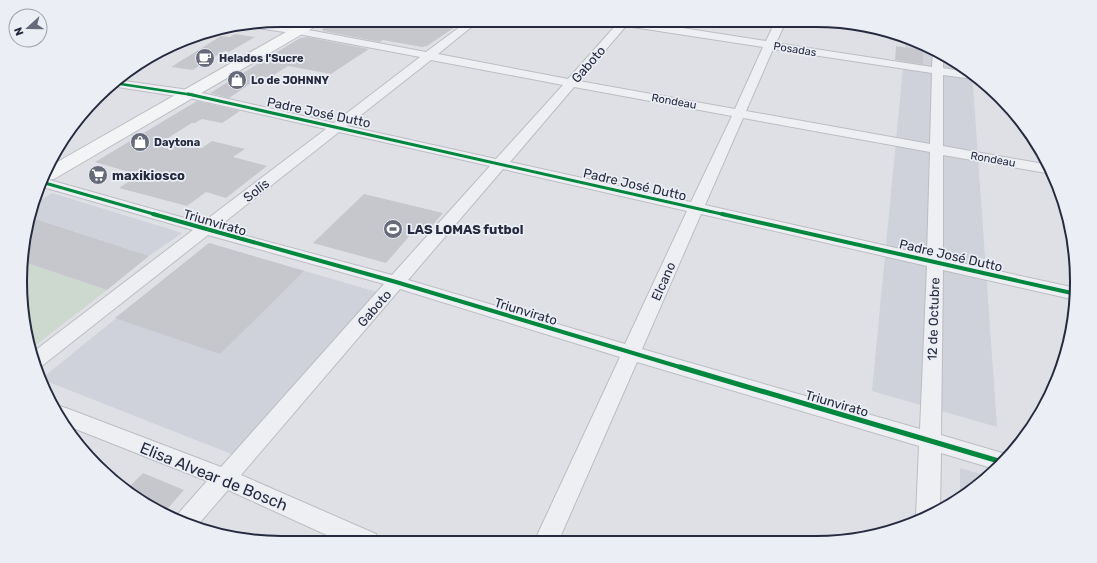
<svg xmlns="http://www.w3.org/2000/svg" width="1097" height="563" viewBox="0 0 1097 563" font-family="Rubik,sans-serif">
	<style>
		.built { fill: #cfd1db }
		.green { fill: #cdd9cf }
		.building { fill: #c6c7cd }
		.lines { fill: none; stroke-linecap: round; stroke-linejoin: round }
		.minor-casing { stroke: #bcbdc3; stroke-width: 2 }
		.primary-casing { stroke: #bbbdc3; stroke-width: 2 }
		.minor { fill: #eeeff2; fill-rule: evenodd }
		.primary { fill: #f3f4f5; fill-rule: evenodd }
		.cycleway-far3-casing { stroke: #eceef5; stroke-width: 4 }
		.cycleway-far2-casing { stroke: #eceef5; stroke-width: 5 }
		.cycleway-far1-casing { stroke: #eceef5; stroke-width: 6 }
		.cycleway-casing { stroke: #eceef5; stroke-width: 8 }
		.cycleway-far3 { stroke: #00873e; stroke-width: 2.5 }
		.cycleway-far2 { stroke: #00873e; stroke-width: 3 }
		.cycleway-far1 { stroke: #00873e; stroke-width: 4 }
		.cycleway { stroke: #00873e; stroke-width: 5 }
		.labels { text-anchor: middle; stroke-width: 3.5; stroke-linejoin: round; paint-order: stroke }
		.far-street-label { font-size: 11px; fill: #252a3f; stroke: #eceef5 }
		.far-poi-label { font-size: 11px; font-weight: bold; fill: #252a3f; stroke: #eceef5; text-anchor: start }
		.street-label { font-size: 13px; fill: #252a3f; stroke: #eceef5 }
		.poi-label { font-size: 13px; font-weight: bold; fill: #252a3f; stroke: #eceef5; text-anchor: start }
		.near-street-label { font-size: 16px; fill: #252a3f; stroke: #eceef5 }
		.rim { fill: none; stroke: #252a3f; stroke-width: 2 }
	</style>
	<rect width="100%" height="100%" fill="#dfe0e5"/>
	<path class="built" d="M906,37L931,47L972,72L997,427L872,391Z
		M52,193L182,233L149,256L31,217L37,202Z
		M209,243L377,292L234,455L41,379Z
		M960,468L987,476L975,489L960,497Z"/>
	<path class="green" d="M24,262L107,290L32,348L22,316Z"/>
	<path class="building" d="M334,20H370L390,24L395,20H431L458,25L427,46L422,47L383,40L380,42L323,31L322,27Z
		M235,34L255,37L229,52L225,51L203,63L193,70L171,67L221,36L230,37Z
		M307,37L369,49L331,74L288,66L269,78L262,76L229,98L210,93L300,38Z
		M896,46L923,50V64L895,60Z
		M197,101L240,111L222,123L202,119L195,123H192L163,141L197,148H202L212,141L245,149L233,157L267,166L226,198L206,192L187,206L119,188L139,175L95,162Z
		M364,194L443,213L424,235L413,232L386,263L313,243Z
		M30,217L149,256L107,290L24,262L25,230Z
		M209,243L304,271L220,354L115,318Z
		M143,473L184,490L163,514L127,489Z"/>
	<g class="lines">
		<defs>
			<path id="minor" d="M469,20H480L438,54L568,79L617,24L611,23V20H631L766,41L776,20L786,21L776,43L932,67L933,51L934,49L943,55V68L973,73L981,80L943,75V146L1049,165L1052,174L943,155V259L1076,288V300L943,270L941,435L1009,455L995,469L941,453L940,509L919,521L916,516L919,446L637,362L558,542H534L620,357L400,289L241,475L376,534L379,542H342L228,490L196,527L175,519L177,515L207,481L68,426L54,407L59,406L66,408L221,467L384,284L208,235L43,365L38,367L33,352L193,230L43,187L46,179L202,223L326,129L189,98L111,86L117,80L189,90L334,123L420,57L298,34L244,26L260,23L298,28L426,52ZM626,26L763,47L735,109L579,81ZM773,49L932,73L930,144L746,111ZM431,60L563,85L496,159L347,126ZM574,87L732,116L691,202L510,162ZM743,118L930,152L927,255L705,205ZM339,132L490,166L392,275L217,228ZM503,169L687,211L625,344L408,280ZM701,214L927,266L920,429L642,349Z"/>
			<path id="primary" d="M307,20H322L321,23L54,179L46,180L52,165Z"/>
		</defs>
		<use href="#minor" class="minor-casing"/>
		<use href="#primary" class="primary-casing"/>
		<use href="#minor" class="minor"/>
		<use href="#primary" class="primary"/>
		<defs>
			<path id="cycleway-far3" d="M114,83L193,95"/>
			<path id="cycleway-far2" d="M188,94L726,215
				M45,183L157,215"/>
			<path id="cycleway-far1" d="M153,214L396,282L683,368
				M722,214L1076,294"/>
			<path id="cycleway" d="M680,367L1002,462"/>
		</defs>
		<use href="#cycleway-far3" class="cycleway-far3-casing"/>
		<use href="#cycleway-far2" class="cycleway-far2-casing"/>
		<use href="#cycleway-far1" class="cycleway-far1-casing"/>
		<use href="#cycleway" class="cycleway-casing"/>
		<use href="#cycleway-far3" class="cycleway-far3"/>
		<use href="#cycleway-far2" class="cycleway-far2"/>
		<use href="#cycleway-far1" class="cycleway-far1"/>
		<use href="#cycleway" class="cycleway"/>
	</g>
	<defs>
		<symbol id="cafe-disc" viewBox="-11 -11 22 22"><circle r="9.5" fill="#666a79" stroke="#eceef5"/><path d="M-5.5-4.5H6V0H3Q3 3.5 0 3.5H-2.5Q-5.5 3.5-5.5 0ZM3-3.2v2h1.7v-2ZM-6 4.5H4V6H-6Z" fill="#fff"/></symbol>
		<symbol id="shop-disc" viewBox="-11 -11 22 22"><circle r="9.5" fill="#666a79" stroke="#eceef5"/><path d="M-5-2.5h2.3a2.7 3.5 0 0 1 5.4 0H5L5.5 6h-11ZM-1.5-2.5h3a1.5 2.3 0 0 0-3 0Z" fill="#fff"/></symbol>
		<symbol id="supermarket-disc" viewBox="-11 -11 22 22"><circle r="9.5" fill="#666a79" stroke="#eceef5"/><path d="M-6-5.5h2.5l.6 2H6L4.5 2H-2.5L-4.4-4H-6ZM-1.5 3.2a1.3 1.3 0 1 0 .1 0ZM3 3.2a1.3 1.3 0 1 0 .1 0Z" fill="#fff"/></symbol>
		<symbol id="stadium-disc" viewBox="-11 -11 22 22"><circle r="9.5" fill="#666a79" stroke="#eceef5"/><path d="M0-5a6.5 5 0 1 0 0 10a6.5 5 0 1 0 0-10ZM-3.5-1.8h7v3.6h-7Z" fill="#fff"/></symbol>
	</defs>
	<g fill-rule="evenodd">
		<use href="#cafe-disc" x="194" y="47" width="22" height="22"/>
		<use href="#shop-disc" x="226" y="69" width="22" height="22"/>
		<use href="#shop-disc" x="129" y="131" width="22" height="22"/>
		<use href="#supermarket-disc" x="87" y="164" width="22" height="22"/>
		<use href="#stadium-disc" x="382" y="218" width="22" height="22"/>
	</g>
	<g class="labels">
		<g class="far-street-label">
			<text transform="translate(795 49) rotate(9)" y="4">Posadas</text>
			<text transform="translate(674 101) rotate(10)" y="4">Rondeau</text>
			<text transform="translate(993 159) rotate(10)" y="4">Rondeau</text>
		</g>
		<g class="far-poi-label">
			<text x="219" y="62">Helados l'Sucre</text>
			<text x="251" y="84">Lo de JOHNNY</text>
			<text x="154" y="146">Daytona</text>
		</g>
		<g class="street-label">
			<text transform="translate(588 64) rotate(-49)" y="5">Gaboto</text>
			<text transform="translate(319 112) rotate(12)" y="5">Padre José Dutto</text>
			<text transform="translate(635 184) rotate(13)" y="5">Padre José Dutto</text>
			<text transform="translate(256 190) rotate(-38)" y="5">Solís</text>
			<text transform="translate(215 222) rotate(16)" y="5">Triunvirato</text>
			<text transform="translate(951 255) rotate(13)" y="5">Padre José Dutto</text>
			<text transform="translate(663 281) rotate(-66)" y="5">Elcano</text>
			<text transform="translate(374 308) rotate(-49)" y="5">Gaboto</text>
			<text transform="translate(526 311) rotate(17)" y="5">Triunvirato</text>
			<text transform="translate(933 319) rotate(-88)" y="5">12 de Octubre</text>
			<text transform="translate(837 403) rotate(16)" y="5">Triunvirato</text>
		</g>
		<g class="poi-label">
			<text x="112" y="180">maxikiosco</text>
			<text x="407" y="234">LAS LOMAS futbol</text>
		</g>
		<g class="near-street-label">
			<text transform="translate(214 476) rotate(22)" y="6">Elisa Alvear de Bosch</text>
		</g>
	</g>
	<path d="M0 0H1097V563H0ZM281 27H816A254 254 0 0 1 1070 281V282A254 254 0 0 1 816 536H281A254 254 0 0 1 27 282V281A254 254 0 0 1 281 27Z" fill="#eceef5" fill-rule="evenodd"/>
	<path class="rim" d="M281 27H816A254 254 0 0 1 1070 281V282A254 254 0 0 1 816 536H281A254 254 0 0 1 27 282V281A254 254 0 0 1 281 27Z"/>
	<g transform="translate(28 28) rotate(249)"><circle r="19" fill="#eceef5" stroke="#9ca0ac"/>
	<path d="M0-3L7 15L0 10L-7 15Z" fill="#666a79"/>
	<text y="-6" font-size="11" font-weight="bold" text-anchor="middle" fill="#252a3f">N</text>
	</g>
</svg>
